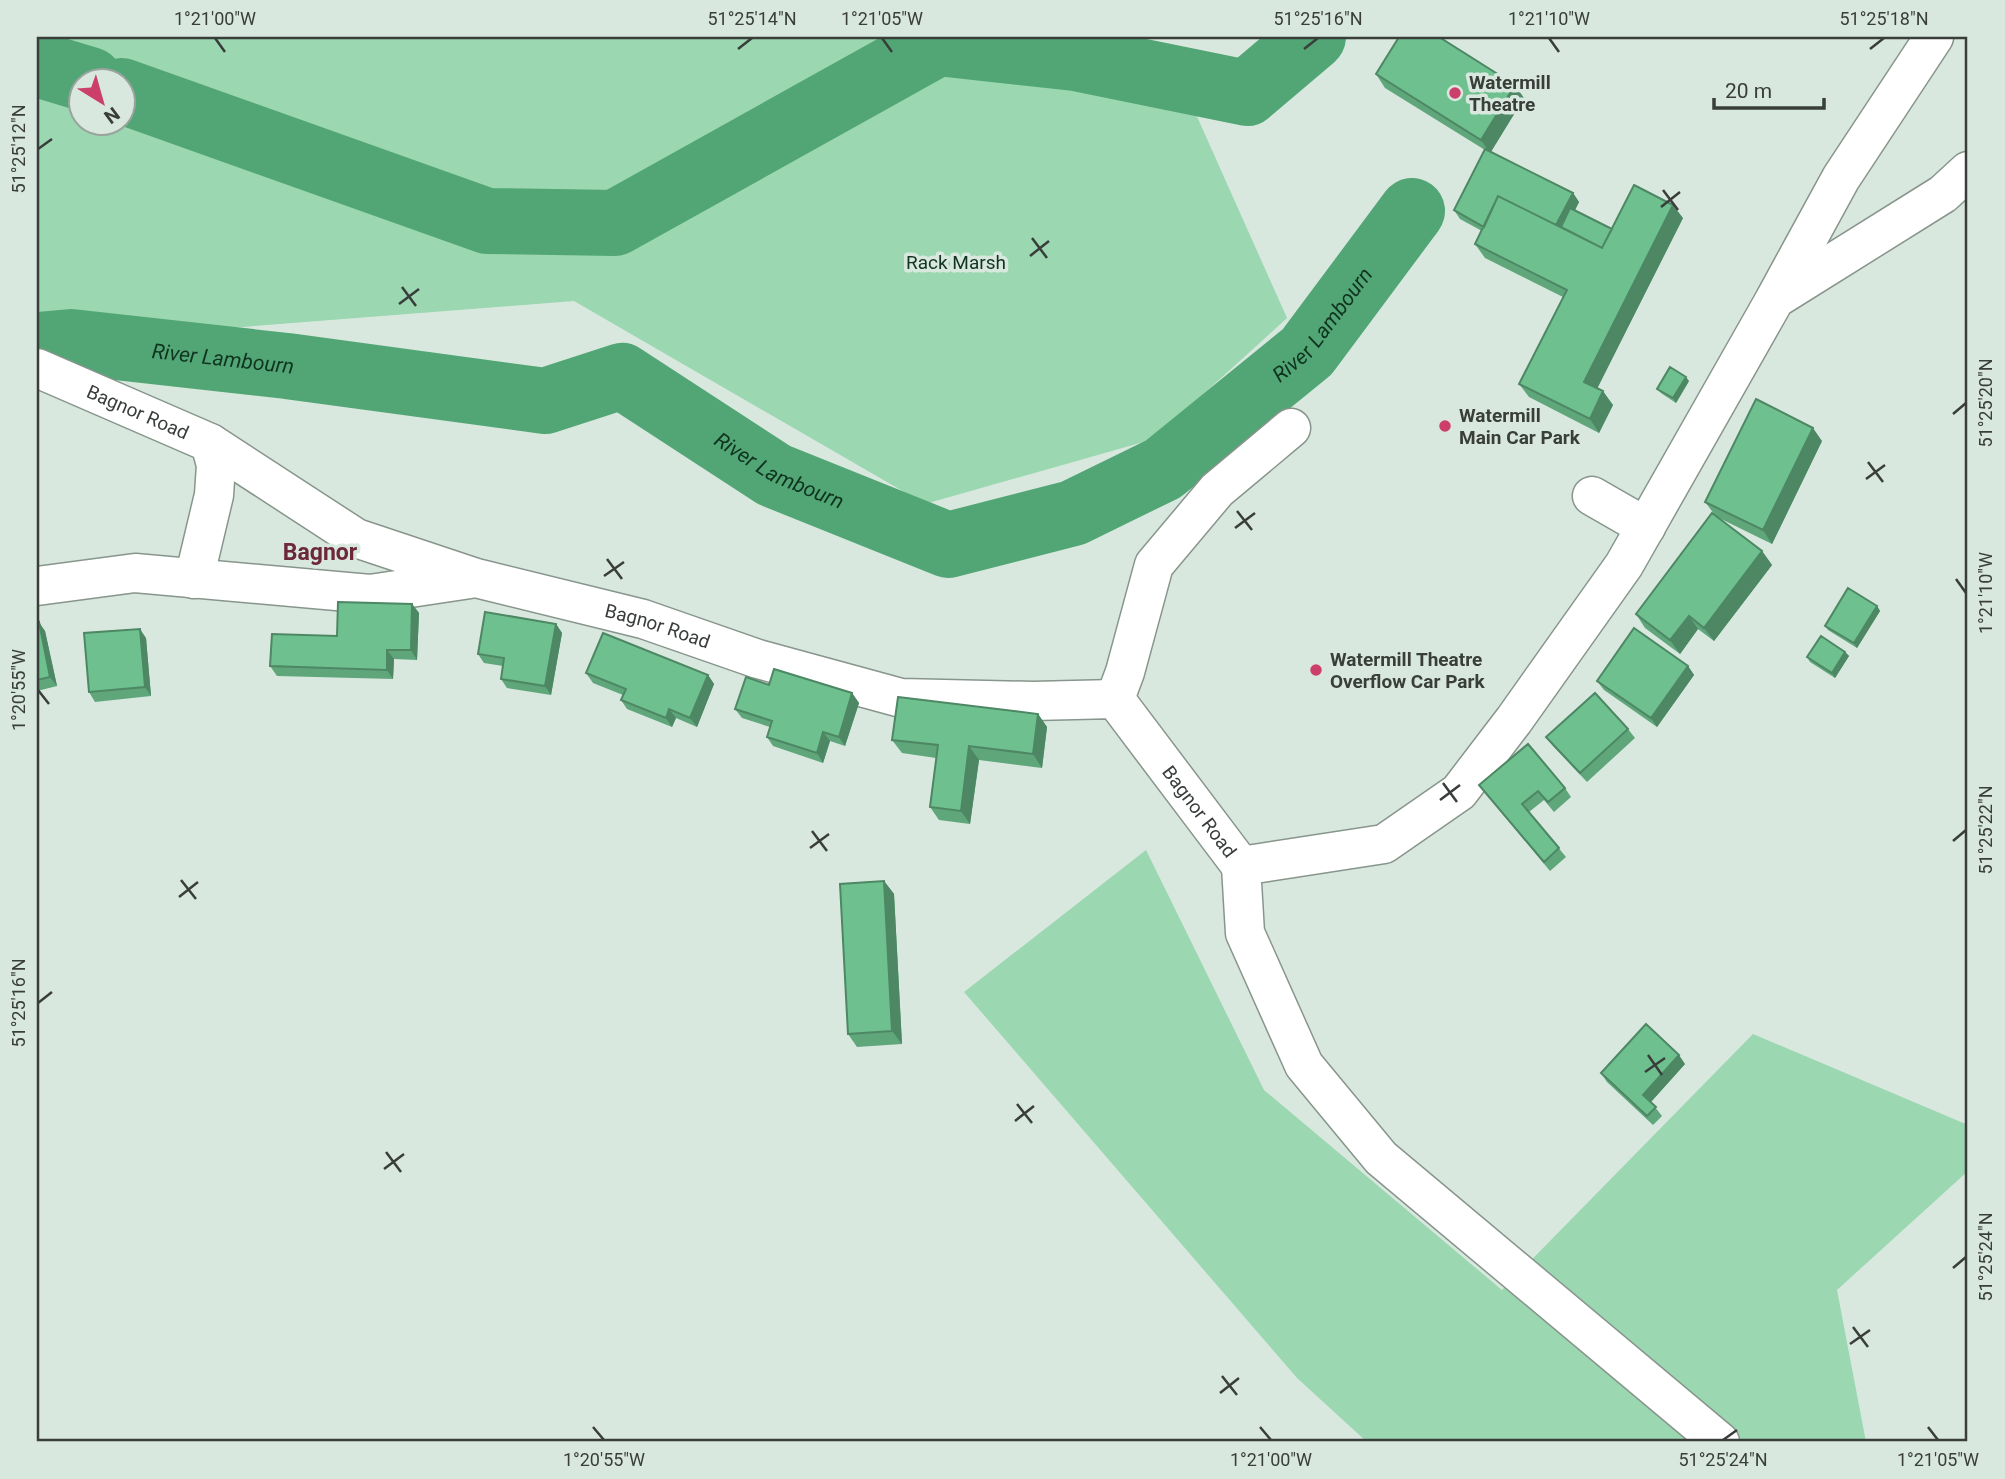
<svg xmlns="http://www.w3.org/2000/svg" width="2005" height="1479" viewBox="0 0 2005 1479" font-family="Roboto,sans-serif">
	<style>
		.green { fill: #9bd7b1; fill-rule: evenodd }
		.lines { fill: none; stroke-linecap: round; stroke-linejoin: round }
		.river { stroke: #52a675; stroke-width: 66 }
		.minor-casing { stroke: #87958c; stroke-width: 41 }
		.minor { stroke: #fff; stroke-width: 38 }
		.wall { fill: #5fa67b }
		.shaded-wall { fill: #4d8764 }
		.building { fill: #6ec18f; stroke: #4d8764; stroke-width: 2 }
		.ticks { fill: none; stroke: #393e3b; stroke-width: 2.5 }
		.poi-dot { fill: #cd3f6b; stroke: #d9e8de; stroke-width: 2.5 }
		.labels { text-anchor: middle; stroke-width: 7; stroke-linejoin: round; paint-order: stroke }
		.poi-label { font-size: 19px; font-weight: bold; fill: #393e3b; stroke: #d9e8de; text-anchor: start }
		.park-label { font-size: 19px; fill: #113521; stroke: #d9e8de }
		.street-label { font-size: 19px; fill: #393e3b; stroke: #d9e8de }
		.water-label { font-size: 21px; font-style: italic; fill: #0f3420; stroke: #d9e8de }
		.quarter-label { font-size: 23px; font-weight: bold; fill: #6c273a; stroke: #d9e8de }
		.neatline { fill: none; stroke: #393e3b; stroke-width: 2.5 }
		.ticks-label { font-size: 18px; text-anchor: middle; fill: #393e3b }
	</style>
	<rect width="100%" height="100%" fill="#d9e8de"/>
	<path class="green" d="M37,37H1134L1174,65L1287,318L1154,439L925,504L574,301L127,336L37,311ZM80,80H122V122H80Z
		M1146,850L1264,1090L1502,1290L1753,1034L1968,1125V1171L1837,1290L1866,1442H1367L1297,1378L964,992Z"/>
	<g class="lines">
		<g class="river">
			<path d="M37,64L90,80"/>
			<path d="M122,91L487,221L615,223L938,43L1075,58L1247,93L1313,37"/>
			<path id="s1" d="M37,345L71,342L287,366L545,401L622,376L774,475L948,545L1073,513L1163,469L1307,352L1412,211"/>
		</g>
		<defs>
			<g id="minor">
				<path d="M1776,297L1841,178L1934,37"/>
				<path id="s2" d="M37,368L210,443L356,538L476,578L643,619L758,659L901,698L1033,701L1115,699L1241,866"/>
				<path d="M1592,496L1646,527"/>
				<path d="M194,579L214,495L216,465L210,443"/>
				<path d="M37,586L135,573L370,594L470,579"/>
				<path d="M1115,699L1125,672L1154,565L1217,490L1291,428"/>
				<path d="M1241,866L1384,844L1459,792L1514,720L1624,565L1775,299L1943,194L1968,171"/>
				<path d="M1241,866L1245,933L1304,1065L1381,1158L1720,1442"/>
			</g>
		</defs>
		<use href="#minor" class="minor-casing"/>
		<use href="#minor" class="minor"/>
	</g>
	<path class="wall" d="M1376,74L1524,98L1491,152L1573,193L1579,202L1575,210L1612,229L1683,218L1597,388L1613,405L1599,433L1529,397L1519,384L1563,297L1485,258L1475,244L1482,231L1460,219L1454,210L1485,150L1385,88Z
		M1689,381L1676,403L1661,393L1657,389Z
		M1822,441L1772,544L1715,516L1762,551L1772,565L1714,641L1698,629L1680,654L1645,628L1636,614L1715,515L1705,502Z
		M412,604L419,613L417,660L394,659L393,679L277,676L270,666L337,636Z
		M1877,606L1880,611L1857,648L1828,630L1825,626Z
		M37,623L45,631L57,686L37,691Z
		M556,624L562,633L551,695L507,688L501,679L503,666L484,663L478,654Z
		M146,638L151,696L95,702L89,692Z
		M1845,652L1849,656L1835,678L1810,662L1807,657Z
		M1688,666L1694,675L1657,727L1604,690L1597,681Z
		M586,673L708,675L714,684L697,727L676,718L672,727L627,709L621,700L623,695L593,683Z
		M769,685L852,693L859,703L845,746L830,741L823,763L773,746L767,737L770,727L742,718L735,709Z
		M1038,714L1047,727L1042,768L979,760L970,824L939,820L930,807L936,758L902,753L892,740Z
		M1628,729L1635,738L1587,782L1553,746L1546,737Z
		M1479,785L1565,788L1571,797L1554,812L1544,800L1529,812L1566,857L1550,871L1486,794Z
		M884,881L894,894L902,1044L857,1047L848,1034Z
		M1685,1064L1651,1102L1662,1116L1653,1125L1607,1082L1601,1073Z"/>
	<path class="shaded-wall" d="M1515,85L1524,98L1490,153L1481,140Z
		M1573,193L1579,202L1563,234L1555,227Z
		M1673,205L1683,218L1594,395L1584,382Z
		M1686,377L1689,381L1676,403L1673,398Z
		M1603,391L1613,405L1599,433L1590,419Z
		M1813,428L1822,441L1772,544L1763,530Z
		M1762,551L1772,565L1714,641L1704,628Z
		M412,604L419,613L417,660L411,650Z
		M1877,606L1880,611L1857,648L1854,643Z
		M1689,616L1698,629L1680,654L1670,640Z
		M39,622L45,631L57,686L50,677Z
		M556,624L562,633L551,695L545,686Z
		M140,629L146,638L151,696L145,687Z
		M387,650L394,659L393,679L387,670Z
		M1845,652L1849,656L1835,678L1832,673Z
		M1688,666L1694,675L1657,727L1651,718Z
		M708,675L714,684L697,727L690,718Z
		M852,693L859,703L845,746L839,737Z
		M669,709L676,718L672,727L666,718Z
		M1038,714L1047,727L1042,768L1033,754Z
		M823,732L830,741L823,763L817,753Z
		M969,746L979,760L970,824L961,811Z
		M884,881L894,894L902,1044L892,1031Z
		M1679,1055L1685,1064L1649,1104L1643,1095Z"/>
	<path class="building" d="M1399,37H1439L1515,85L1481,140L1376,74Z
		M1485,149L1573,193L1556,225L1498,196L1484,227L1454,210Z
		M1634,185L1673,205L1584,382L1603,391L1590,419L1519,384L1567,290L1475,244L1498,196L1602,248Z
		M1570,208L1612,229L1602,248L1561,227Z
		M1670,367L1686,377L1673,398L1657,389Z
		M1756,399L1813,428L1763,530L1705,502Z
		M1712,513L1762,551L1704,628L1689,616L1670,640L1636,614Z
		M1848,588L1877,606L1854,643L1825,626Z
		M338,602L412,604L411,650H387V670L270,666L272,634L337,636Z
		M485,612L556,624L545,686L501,679L504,658L478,654Z
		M39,622L50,677L37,680V623Z
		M1634,628L1688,666L1651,718L1597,681Z
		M140,629L145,687L89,692L84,633Z
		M603,633L708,675L690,718L669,709L666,718L621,700L626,689L586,673Z
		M1821,636L1845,652L1832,673L1807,657Z
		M774,669L852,693L839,737L823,732L817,753L767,737L772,721L735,709L746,677L769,685Z
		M1595,693L1628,729L1580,773L1546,737Z
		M898,697L1038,714L1033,754L969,746L961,811L930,807L938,745L892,740Z
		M1528,744L1565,788L1548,802L1538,791L1522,804L1559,848L1544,862L1479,785Z
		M884,881L892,1031L848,1034L840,884Z
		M1646,1024L1679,1055L1643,1095L1656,1107L1647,1116L1601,1073Z"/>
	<path class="ticks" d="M215,38L225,52M882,38L892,52M1549,38L1559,52M738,49L752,38M1304,49L1318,38M1870,49L1884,38M38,149L52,139M1663,190L1678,210M1661,207L1680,192M1032,238L1047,258M1030,256L1049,241M402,287L416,306M399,304L419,289M1953,414L1966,403M1868,462L1883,482M1866,479L1885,465M1237,511L1252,530M1235,528L1255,513M607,559L622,579M604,576L624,562M1956,579L1966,593M38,690L49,704M1443,783L1457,802M1440,800L1460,785M812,831L827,851M1953,841L1966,830M810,848L829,834M181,880L196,899M179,897L198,882M38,1003L52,992M1648,1055L1662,1075M1645,1072L1665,1058M1017,1104L1032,1123M1015,1121L1034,1106M386,1152L401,1172M384,1169L404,1154M1953,1268L1966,1257M1853,1327L1868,1347M1850,1344L1870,1330M1222,1376L1237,1395M1220,1393L1239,1378M593,1427L604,1440M1260,1427L1271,1440M1928,1427L1938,1440M1723,1440L1737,1430"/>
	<g class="poi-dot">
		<circle cx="1455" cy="93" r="7"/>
		<circle cx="1445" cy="426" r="7"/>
		<circle cx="1316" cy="670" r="7"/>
	</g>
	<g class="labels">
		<g class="poi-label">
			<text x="1469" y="89">Watermill<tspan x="1469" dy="22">Theatre</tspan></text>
			<text x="1459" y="422">Watermill<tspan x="1459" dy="22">Main Car Park</tspan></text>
			<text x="1330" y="666">Watermill Theatre<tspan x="1330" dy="22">Overflow Car Park</tspan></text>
		</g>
		<g class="park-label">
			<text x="956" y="269">Rack Marsh</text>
		</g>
		<g class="street-label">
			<text dy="7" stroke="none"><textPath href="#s2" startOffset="110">Bagnor Road</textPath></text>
			<text dy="7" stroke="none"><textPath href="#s2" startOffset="677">Bagnor Road</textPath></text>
			<text dy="7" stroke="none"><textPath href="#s2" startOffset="1286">Bagnor Road</textPath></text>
		</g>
		<g class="water-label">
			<text dy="7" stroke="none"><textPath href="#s1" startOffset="1407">River Lambourn</textPath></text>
			<text dy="7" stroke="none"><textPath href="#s1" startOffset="187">River Lambourn</textPath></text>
			<text dy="7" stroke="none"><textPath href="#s1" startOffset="777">River Lambourn</textPath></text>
		</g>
		<g class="quarter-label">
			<text x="320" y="560">Bagnor</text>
		</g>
	</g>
	<rect width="2005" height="1479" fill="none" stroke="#d9e8de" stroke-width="77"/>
	<g transform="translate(102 102) rotate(143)"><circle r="33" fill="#d9e8de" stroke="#99a49d" stroke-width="2"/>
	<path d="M0-5L12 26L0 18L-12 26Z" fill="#cd3f6b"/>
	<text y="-10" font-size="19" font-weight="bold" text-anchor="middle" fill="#393e3b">N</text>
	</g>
	<path d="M1714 98v10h110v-10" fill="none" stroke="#393e3b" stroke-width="3.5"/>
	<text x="1725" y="98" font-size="21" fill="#393e3b" stroke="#d9e8de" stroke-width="5" paint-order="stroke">20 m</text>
	<rect x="38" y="38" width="1928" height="1402" class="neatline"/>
	<g class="ticks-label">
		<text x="215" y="25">1°21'00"W</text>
		<text x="752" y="25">51°25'14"N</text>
		<text x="882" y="25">1°21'05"W</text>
		<text x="1318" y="25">51°25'16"N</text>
		<text x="1549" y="25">1°21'10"W</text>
		<text x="1884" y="25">51°25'18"N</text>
		<text transform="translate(19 149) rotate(-90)" y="6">51°25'12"N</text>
		<text transform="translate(1986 403) rotate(-90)" y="6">51°25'20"N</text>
		<text transform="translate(1986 593) rotate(-90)" y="6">1°21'10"W</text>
		<text transform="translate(19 690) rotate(-90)" y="6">1°20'55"W</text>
		<text transform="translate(1986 830) rotate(-90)" y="6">51°25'22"N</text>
		<text transform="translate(19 1003) rotate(-90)" y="6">51°25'16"N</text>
		<text transform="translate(1986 1257) rotate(-90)" y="6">51°25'24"N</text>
		<text x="604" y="1466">1°20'55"W</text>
		<text x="1271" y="1466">1°21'00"W</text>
		<text x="1723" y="1466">51°25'24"N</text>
		<text x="1938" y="1466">1°21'05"W</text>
	</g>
</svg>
